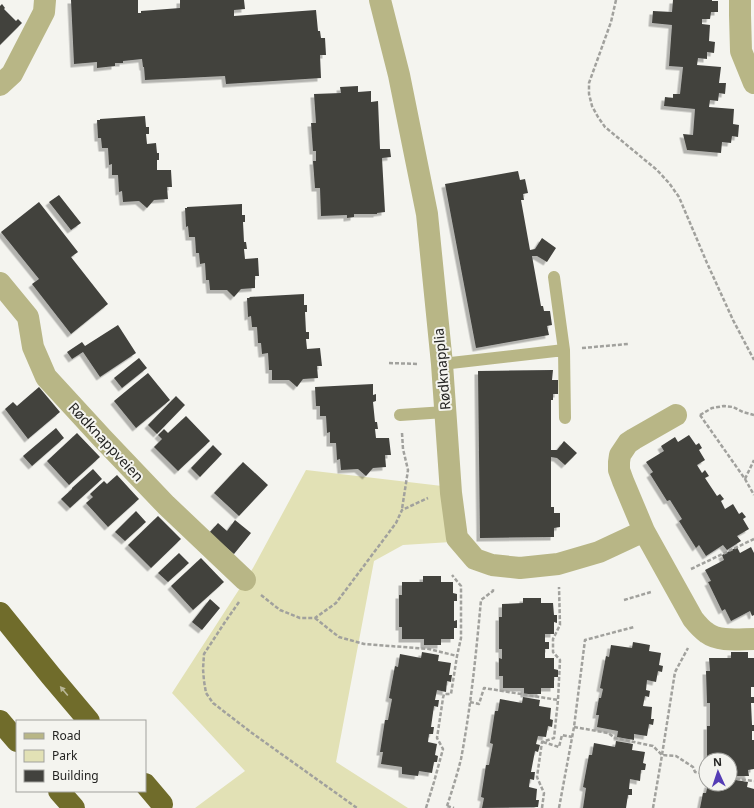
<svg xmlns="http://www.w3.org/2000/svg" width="754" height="808" viewBox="0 0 754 808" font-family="'Noto Sans',sans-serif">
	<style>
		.green { fill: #e2e1b5 }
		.building { fill: #42423e; filter: url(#shadow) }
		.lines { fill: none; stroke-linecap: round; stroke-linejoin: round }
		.path { stroke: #a1a19d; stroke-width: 2.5; stroke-dasharray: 4 2; stroke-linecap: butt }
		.lane { stroke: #b8b686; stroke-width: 12 }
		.street { stroke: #b8b686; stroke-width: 22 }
		.highway { stroke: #706c2b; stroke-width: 22 }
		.oneway { fill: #b9b797 }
		.labels { text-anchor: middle; stroke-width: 4; stroke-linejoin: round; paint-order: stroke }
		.street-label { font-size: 14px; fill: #242422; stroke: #f4f4ef }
	</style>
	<defs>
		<filter id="shadow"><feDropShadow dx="-3.5" dy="3.5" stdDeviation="0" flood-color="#0004"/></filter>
	</defs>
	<rect width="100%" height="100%" fill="#f4f4ef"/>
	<path class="green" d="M306,470L442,486L451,542L403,545L374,561L336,762L408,808H195L245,771L172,693L253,568Z"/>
	<path class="building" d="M71,0H138V13H141V11L180,8V0H244L245,9L234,10V16L316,10L318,31H320L321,38H325L326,55H320L321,78L226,84L225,76L145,80L144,67H143L142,59L123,61V63H115V66L97,68V62L74,64Z
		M673,0H712V1H718V12H711L710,19H702V24L710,25L709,41L715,42L714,53L707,52V59L698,58L697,65L721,67L719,83H726L725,94L719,93L718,101L710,100L709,107L734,109L733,124L739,125L738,137L732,136L731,143L722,142L721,153L687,150L683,134L693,135L695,109L664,106L665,97L673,98V94H680L683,67L669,66L672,25L652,23L653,11L672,12Z
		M2,4L5,8L4,9L16,21L18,19L22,23L0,45V6Z
		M358,86V92L371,91V102L378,101L380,149H390L391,157L382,158L385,212L377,213V214H354V217L347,218V215L321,216L320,188H315L313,161H316V151H313L311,123H316L314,94L341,93L340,87Z
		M145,116L146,127H149V134H146L147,144L156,143L157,153H159V160H157V170H171L172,187H167L168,199L154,200L147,208L139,201L123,202L122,191L119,192L118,175H112V164L109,165L108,148H102L101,138H98L97,120H100V119Z
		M518,171L520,180L525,179L528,193L523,194L524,200H521L530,250L535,249L542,238L556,248L547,262L537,256H532L541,306H543L544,311H550L552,325L547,326L549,335L476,348L445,184Z
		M59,195L81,223L71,230L49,202Z
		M39,202L78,252L71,257L108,304L71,334L32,284L39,279L1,232Z
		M242,204V215H245V222H243L244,242H246L247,249H244L245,259L258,258L259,276H255V288L241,289L234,297L227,290H210L209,280H206L205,263L200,264L199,253H196L195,237H189L188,226L186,227L185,208H187V207Z
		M304,294V305H307V312H305L306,332H309V339H306L307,349L320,348L322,366H317L318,378L303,379L297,387L289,380H272V370H269L268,353L262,354L261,343H258L257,327H252L251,316L248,317L247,298H250L249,297Z
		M118,325L136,353L100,377L83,352L72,359L67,352L82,342L85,346Z
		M139,358L147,368L122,388L114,378Z
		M553,370L552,380H558V394H553V400H551V450H557L564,441L577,453L565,465L557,458L551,457V507H554V513H560V527L554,528V537L480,538L478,371Z
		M148,373L170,400L136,428L114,401Z
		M373,384V395L376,394V401L373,402L375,422H377L378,429H375L376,438H389L391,455H385L386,467L373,468L366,476L358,469L341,470L340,459L337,460L336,443H330V432L327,433L326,416H320V406H316L315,387Z
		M39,387L60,412L28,439L5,409L13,402L17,406Z
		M176,396L185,405L157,434L148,425Z
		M186,416L210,441L178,471L154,447L162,439L158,435L164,429L168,433Z
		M56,428L64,438L32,466L23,456Z
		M77,433L100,457L69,485L47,461Z
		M689,435L696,445L699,443L702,448L699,450L705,460L697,465L702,473L705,470L709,476L705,478L717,496L720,494L724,499L721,501L725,509L733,504L739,514L742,512L746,517L743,519L749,529L737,536L741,541L727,550L723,545L706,556L699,545L696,548L679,521L682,519L670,500L667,501L650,474L653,472L646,462L664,451L661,446L675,437L678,442Z
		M213,445L222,454L200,477L191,468Z
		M243,462L268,485L239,516L214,493Z
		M93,469L102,479L70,508L61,499L72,489V488Z
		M117,475L139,499L108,527L86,503L93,497L90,494L104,481L107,484Z
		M136,511L146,522L125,541L115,532Z
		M158,516L181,539L151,568L128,545Z
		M235,520L251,533L234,554L209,533L218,523L227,531Z
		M737,547L740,553L751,547L754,553V615L752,616L750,611L731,621L725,609L722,611L708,582L711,581L705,570L724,560L722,555Z
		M179,553L189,563L168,582L158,573Z
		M201,558L224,582L193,610L171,586Z
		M423,576H441V582H453V593L457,594V601H454V621L457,620V628H454V639H441V645H424V639H402V627H399V595H402V582H423Z
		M523,598H541V603H553L554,615H557V623L554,622V634H545V642H549V649H545V658H554V669L558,670V677H554V688H541V694H524V688H503V676H499V658L502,659V649H499V617H502V604L523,603Z
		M210,599L220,608L202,630L192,622Z
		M633,642L650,645L649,651L661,653L659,665L663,666L662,672L658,671L656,682L647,680L646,690L650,691L649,697L645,696L643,706L652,707L651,719H654L653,725L649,724L647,736L634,734V740L617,737L618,731L597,727L599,715H596L599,698H601L603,689L600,688L606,656L609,657L611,645L632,648Z
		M422,652L439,655L438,661L451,663L449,675H452L451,682L447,681L446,692L437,690L435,700H439L438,707L434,706L431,727H434L433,734H429L428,742L437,744L435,755L438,756L437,762H434L432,773L419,771L418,776L402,774V767L381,764L383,752H380L385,720H388L392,699L389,698L395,666L398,667L400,654L421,658Z
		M731,652H748V658H754V687H751V697H754V703H751L752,725H754V731H752V740H754V769L748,770L749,776H731L732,769H730V760H710V757L707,758V726H710V703H707L706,671H710L709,658H731Z
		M523,697L540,700L539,706L551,708L550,719L553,720L552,727L548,726L546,737L538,736L536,744L540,745L538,752L535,751L531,772H535L534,780L530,779L529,787L537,789L536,800H539L538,807L482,808L484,798L481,797L486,765H489L493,744L490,743L495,711H498L500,699L522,703Z
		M616,741L633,744L632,750L645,752L643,763L646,764L645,770H641L640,781L630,779L629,789H632V795H628L626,808H583L586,788L583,787L589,755H592L594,743L615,747Z
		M730,779L748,782L747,787L754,789V808H700L703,793H706L708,784H730Z"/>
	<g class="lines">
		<path class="path" d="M616,0L611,22L589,83V94L592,106L598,117L605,127L657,170L669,183L679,197L707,263L733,320L754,360
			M582,348L628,344
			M389,363L418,364
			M700,415L712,408L724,406L733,407L743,412L754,415
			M700,415L745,479L754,495
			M402,433L403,449L408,470L402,509
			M745,479L754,460
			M691,569L754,539
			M261,595L280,610L300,618H315L336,603L396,523L402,510L428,498
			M624,600L651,592
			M239,602L225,622L204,654L203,669L204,681L206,693L213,703L252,733L357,808
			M315,618L339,637L364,644L429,649L457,656
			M470,702L479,704L484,688L558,700
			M574,727L608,733L615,738L653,746L662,755L676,756L693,767L695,772L706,774
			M543,742L559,747L562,735L572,737
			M730,778L754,781
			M447,806C452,791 457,775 461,759C471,706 476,654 481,600L493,591V589
			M447,806L454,808
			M426,808L434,782L443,749L437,738L443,698L444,694H451L457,656L461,638V586L452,575
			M542,808L544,793L537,777L542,742L554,738L558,700L560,660L553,652V639L560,625L559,587
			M559,808L574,727L585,640L634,627
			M653,808L662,755L675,672L688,648"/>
		<path class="lane" d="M554,277L564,350L565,418
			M442,364L564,350
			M400,415L445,412"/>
		<path class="street" d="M380,0L399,75L427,214L442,364L451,493L457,538L475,559L492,565L520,568L558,564L599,552L644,531
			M740,0V15L741,51L754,83
			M0,85L12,74L44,12L45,0
			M0,283L28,317L33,347L46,377L103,439L166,505L245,580
			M676,415L634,439L628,443L620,455L619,462V470L623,481L644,531L693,619C697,624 701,629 707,633C719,642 739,639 754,639"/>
		<path class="highway" d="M0,613L51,676L89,721
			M0,721L17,741
			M145,784L162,804
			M59,791L74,808"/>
	</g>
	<defs><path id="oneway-solid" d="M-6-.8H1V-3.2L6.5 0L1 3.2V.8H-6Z"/></defs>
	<use class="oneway" href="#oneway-solid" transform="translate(64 691) rotate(-130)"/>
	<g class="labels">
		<g class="street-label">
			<text transform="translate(442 369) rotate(-95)" y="5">Rødknapplia</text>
			<text transform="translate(106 442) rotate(47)" y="5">Rødknappveien</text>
		</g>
	</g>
	<rect x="16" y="720" width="130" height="72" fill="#f4f4ef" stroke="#a1a19d"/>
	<rect x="24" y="733" width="20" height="6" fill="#b8b686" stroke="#a1a19d"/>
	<text x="52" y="740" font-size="12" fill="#242422">Road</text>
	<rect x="24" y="750" width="20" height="12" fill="#e2e1b5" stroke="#a1a19d"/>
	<text x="52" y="760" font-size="12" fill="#242422">Park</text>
	<rect x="24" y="770" width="20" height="12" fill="#42423e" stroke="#a1a19d"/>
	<text x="52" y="780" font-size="12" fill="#242422">Building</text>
	<g transform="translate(718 772) rotate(357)"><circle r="19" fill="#f4f4ef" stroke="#a1a19d"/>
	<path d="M0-3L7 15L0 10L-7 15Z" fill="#553db5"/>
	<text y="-6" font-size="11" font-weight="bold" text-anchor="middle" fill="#242422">N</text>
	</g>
</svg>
